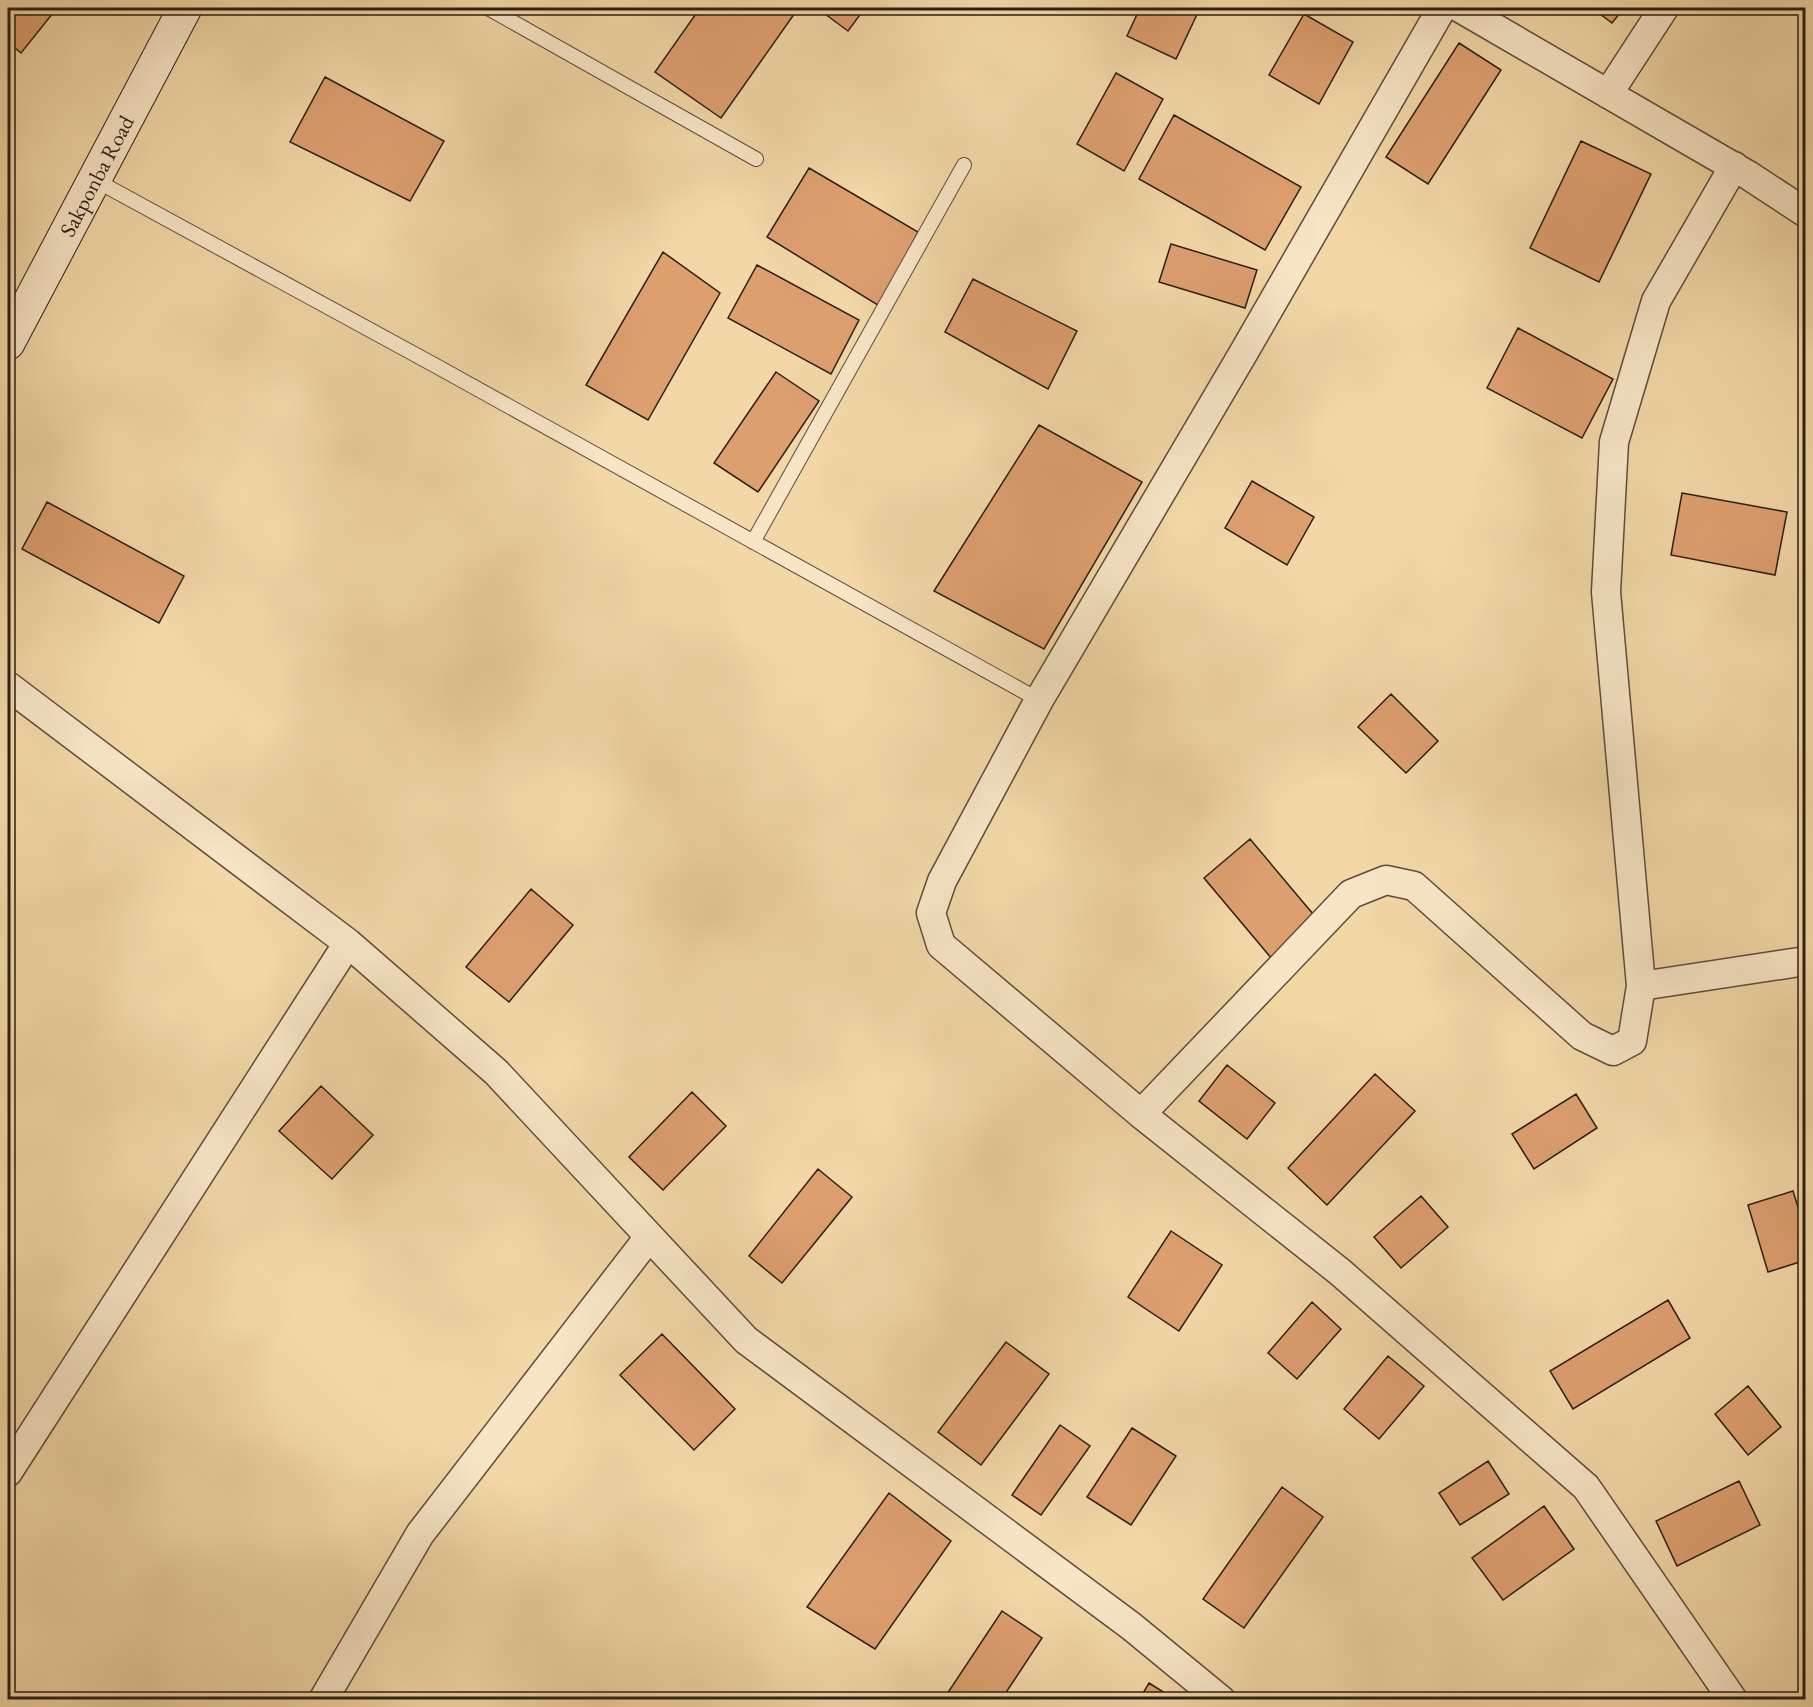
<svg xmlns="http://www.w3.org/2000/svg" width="1813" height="1707" viewBox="0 0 1813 1707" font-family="'EB Garamond',serif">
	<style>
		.building { fill: #de9f6f; stroke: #2b1e16; stroke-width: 1.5 }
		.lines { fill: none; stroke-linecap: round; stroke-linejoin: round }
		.service-casing { stroke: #5d4c3a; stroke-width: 16 }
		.minor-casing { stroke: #5d4c3a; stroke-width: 31 }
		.secondary-casing { stroke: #2b1e16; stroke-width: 35 }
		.service { stroke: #f7e5c6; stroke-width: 14 }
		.minor { stroke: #f7e5c6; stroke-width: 28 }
		.secondary { stroke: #f7e5c6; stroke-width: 33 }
		.labels { text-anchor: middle; stroke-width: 4.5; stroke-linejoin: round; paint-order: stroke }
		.street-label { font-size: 22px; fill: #2b1e16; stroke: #f7e5c6 }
	</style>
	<rect width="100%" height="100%" fill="#f3d7a7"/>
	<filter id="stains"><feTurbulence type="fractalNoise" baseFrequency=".00333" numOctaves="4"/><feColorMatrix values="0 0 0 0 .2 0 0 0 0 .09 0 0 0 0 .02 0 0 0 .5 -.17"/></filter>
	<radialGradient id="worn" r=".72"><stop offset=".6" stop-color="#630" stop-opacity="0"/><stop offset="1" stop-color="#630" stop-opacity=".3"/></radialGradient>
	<path class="building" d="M8,8H57L21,53L8,42Z
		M700,8H792L797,10L721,118L655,72Z
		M817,8H865L848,31Z
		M1140,8H1200L1176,59L1127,36Z
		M1592,8H1624L1612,23Z
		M1304,14L1353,42L1319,104L1269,75Z
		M1459,43L1501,70L1428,184L1386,157Z
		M1116,73L1163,99L1124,171L1077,144Z
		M325,77L444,141L410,201L290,142Z
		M1174,115L1301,187L1265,250L1139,179Z
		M1581,141L1651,174L1599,282L1530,248Z
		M809,168L918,232L881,307L767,237Z
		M1171,244L1257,270L1245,308L1159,282Z
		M663,252L720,293L648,420L586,385Z
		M757,265L859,320L831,374L728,318Z
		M973,279L1077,331L1048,389L945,332Z
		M1518,328L1613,379L1582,438L1487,388Z
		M776,372L819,401L758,492L714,463Z
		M1039,425L1142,482L1044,649L934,591Z
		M1252,481L1314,517L1287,565L1225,528Z
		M1682,493L1787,512L1775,575L1671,555Z
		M47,502L184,576L159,623L22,549Z
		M1391,694L1438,741L1406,773L1358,727Z
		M1250,839L1318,920L1272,959L1204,878Z
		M531,889L573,925L509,1002L466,967Z
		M1227,1065L1275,1103L1247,1139L1199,1101Z
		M1375,1074L1415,1111L1327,1205L1288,1168Z
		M321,1086L373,1135L332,1179L279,1131Z
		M692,1092L726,1126L663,1190L629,1157Z
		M1576,1094L1597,1128L1534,1169L1512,1134Z
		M818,1169L852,1197L782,1283L749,1256Z
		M1793,1191L1806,1233V1260L1768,1272L1748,1205Z
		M1421,1196L1448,1227L1401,1268L1374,1237Z
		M1171,1231L1222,1265L1179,1331L1128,1297Z
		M1668,1300L1690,1338L1573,1409L1550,1371Z
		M1312,1302L1341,1329L1297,1379L1268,1353Z
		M662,1334L735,1409L694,1450L620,1375Z
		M1006,1342L1049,1374L981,1465L938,1432Z
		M1388,1356L1424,1386L1379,1439L1344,1409Z
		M1748,1386L1781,1427L1748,1455L1715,1414Z
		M1060,1425L1090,1446L1041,1515L1012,1495Z
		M1132,1428L1176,1456L1131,1525L1087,1497Z
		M1488,1461L1509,1494L1460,1525L1439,1493Z
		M1739,1481L1760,1525L1677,1566L1656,1521Z
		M1282,1487L1323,1517L1244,1628L1203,1599Z
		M889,1493L951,1541L875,1649L807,1607Z
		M1544,1506L1574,1549L1503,1600L1472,1558Z
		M1002,1611L1042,1638L1001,1700H943Z
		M1149,1683L1176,1700H1139Z"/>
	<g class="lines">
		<defs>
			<path id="service" d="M488,8L756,159
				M95,180L438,367L1039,700
				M753,542L964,165"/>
			<path id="minor" d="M1442,8L1244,352L1039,700L942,881L931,913L941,945L1141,1114L1340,1272L1586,1487L1733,1700
				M1460,8L1748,175L1806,213
				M1608,94L1664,8
				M8,686L348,943L496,1072L746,1340L1131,1626L1221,1700
				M1641,986L1806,961
				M1141,1114L1351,894L1386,880L1414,886L1582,1036L1613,1051L1632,1041L1641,986L1606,592L1614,442L1656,301L1734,166
				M8,1472L348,943
				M323,1700L420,1534L649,1237"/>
			<g id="secondary">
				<path id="s1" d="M8,343L185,8"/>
			</g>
		</defs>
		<use href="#service" class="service-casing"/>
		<use href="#minor" class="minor-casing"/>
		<use href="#secondary" class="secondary-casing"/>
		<use href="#service" class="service"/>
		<use href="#minor" class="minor"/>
		<use href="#secondary" class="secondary"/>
	</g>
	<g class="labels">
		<g class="street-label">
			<text dy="8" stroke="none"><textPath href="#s1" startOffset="189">Sakponba Road</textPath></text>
		</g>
	</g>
	<rect width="1813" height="1707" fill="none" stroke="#f3d7a7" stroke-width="30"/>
	<rect x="9" y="9" width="1795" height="1689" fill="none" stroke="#2b1e16" stroke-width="3"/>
	<rect x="15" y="15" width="1783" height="1677" fill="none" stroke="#2b1e16" stroke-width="1.5"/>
	<rect width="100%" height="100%" filter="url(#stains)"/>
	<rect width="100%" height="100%" fill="url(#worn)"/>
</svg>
